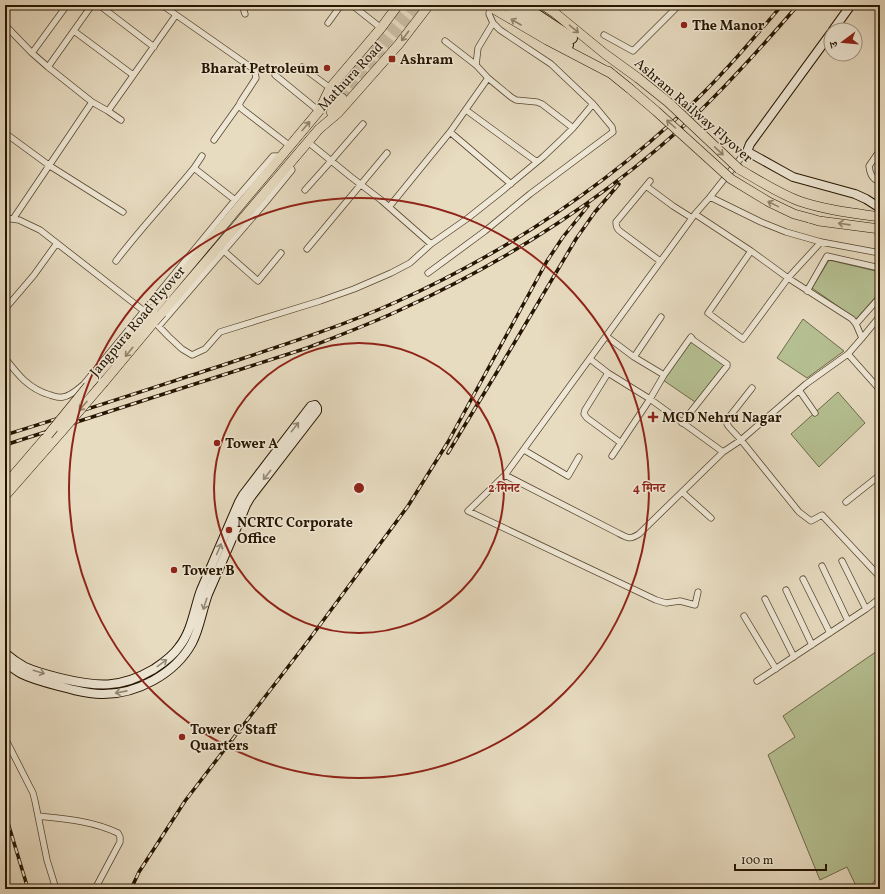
<svg xmlns="http://www.w3.org/2000/svg" width="885" height="894" viewBox="0 0 885 894" font-family="Vollkorn,'Noto Serif Devanagari',serif">
	<style>
		.green { fill: #b5c092; stroke: #6e6a49 }
		.lines { fill: none; stroke-linecap: round; stroke-linejoin: round }
		.primary-tunnel { stroke: #cabda3; stroke-width: 9; stroke-dasharray: 9 4.5; stroke-linecap: butt }
		.street-casing { stroke: #564630; stroke-width: 7 }
		.secondary-casing { stroke: #261500; stroke-width: 10 }
		.primary-casing { stroke: #261500; stroke-width: 10 }
		.highway-casing { stroke: #261500; stroke-width: 12 }
		.street { stroke: #efe8d6; stroke-width: 5.5 }
		.secondary { stroke: #efe8d6; stroke-width: 8 }
		.primary { stroke: #e7dbc0; stroke-width: 9 }
		.highway { stroke: #e7dbc0; stroke-width: 10 }
		.rail-casing { stroke: #261500; stroke-width: 3.5 }
		.rail { stroke: #efe8d6; stroke-width: 2; stroke-dasharray: 6; stroke-linecap: butt }
		.primary-bridge-casing { stroke: #261500; stroke-width: 10; stroke-linecap: butt }
		.primary-bridge { stroke: #e7dbc0; stroke-width: 9 }
		.oneway { stroke: #90826a }
		.oneway2 { stroke: #958976 }
		.ring { fill: none; stroke: #8f2418; stroke-width: 2 }
		.poi-dot { fill: #8f2418; stroke: #efe8d6; stroke-width: 1.5 }
		.labels { text-anchor: middle; stroke-width: 3; stroke-linejoin: round; paint-order: stroke }
		.poi-label { font-size: 14px; font-weight: bold; fill: #261500; stroke: #efe8d6; text-anchor: start }
		.street-label { font-size: 14px; fill: #261500; stroke: #efe8d6 }
		.centre { fill: #8f2418; stroke: #efe8d6; stroke-width: 2 }
		.ring-label { font-size: 12px; text-anchor: middle; font-weight: bold; fill: #8f2418; stroke: #efe8d6; stroke-width: 3; stroke-linejoin: round; paint-order: stroke }
	</style>
	<rect width="100%" height="100%" fill="#e7dbc0"/>
	<filter id="stains"><feTurbulence type="fractalNoise" baseFrequency=".005" numOctaves="4"/><feColorMatrix values="0 0 0 0 .2 0 0 0 0 .09 0 0 0 0 .02 0 0 0 .5 -.17"/></filter>
	<radialGradient id="worn" r=".72"><stop offset=".6" stop-color="#630" stop-opacity="0"/><stop offset="1" stop-color="#630" stop-opacity=".3"/></radialGradient>
	<path class="green" d="M829,260L880,272V292L856,319L812,288Z
		M803,319L844,351L807,378L777,358Z
		M689,339L725,364L695,402L663,380Z
		M838,392L865,423L819,467L791,434Z
		M880,649V874L868,889H854L856,886L847,867L820,880L788,802L768,755L795,737L783,716Z"/>
	<g class="lines">
		<path class="primary-tunnel" d="M336,93L407,5
			M342,98L418,5"/>
		<defs>
			<path id="street" d="M99,5L154,47
				M162,5L252,68L255,72L256,78L241,101L239,105L242,109L290,146
				M242,5L245,14
				M282,5L283,6
				M352,5L381,28
				M328,23L341,5
				M5,25L32,53L48,67L92,102L108,111L121,120
				M74,31L133,75
				M604,35L633,51L679,5
				M445,41L476,65L488,78L511,97L516,100L537,102L542,104L573,128
				M32,53L67,5
				M476,65L478,48L493,23
				M48,67L92,5
				M302,67L330,88
				M275,75L319,111
				M466,110L537,162
				M108,111L176,15
				M450,132L511,184
				M5,133L50,166L123,212
				M214,140L239,105
				M308,142L351,177L381,200L431,244
				M748,149L710,197L695,214L751,251L788,278L821,242
				M880,150L869,166C870,174 872,179 880,182
				M194,168L202,156
				M650,181L616,222C616,227 617,229 621,232L660,261
				M646,186L673,206L692,218
				M305,190L331,161L363,124
				M710,197L761,222L786,232L821,242L880,253
				M389,207L450,132L488,78
				M695,214L505,475L468,511L656,600L666,603L680,601L695,605L698,592
				M5,218L19,220L40,230L144,311L169,337L182,349L192,355L205,349L220,332L320,301L354,289L391,273L410,263L431,244L468,218L502,191L543,157L562,139L573,128L593,104
				M13,219L92,102
				M307,249L387,153
				M224,251L258,281L281,253
				M751,251L708,313L743,339L788,278L852,319L856,324L862,338
				M116,261C140,229 168,200 194,168L235,200
				M428,273L485,231L530,194L613,132L612,127L593,104L551,64L500,30L493,23L489,14L490,7
				M807,291L827,256L880,268
				M5,309L34,275L57,243
				M856,324L880,297
				M159,326L265,203L292,170L289,164
				M606,336L634,357L664,375
				M848,354L880,390
				M634,357L661,317
				M5,358C18,375 29,389 50,395C54,396 58,398 63,397C71,396 78,389 84,384L235,200L273,156H281
				M590,359L608,373L650,399L723,452
				M608,373L585,410L584,414L587,418L621,443
				M752,388L730,416L727,424L729,427L741,440L799,512L811,521L822,515L880,577
				M799,390L815,413
				M524,450L568,476L579,457
				M612,456L650,399L664,375L691,337L693,340L727,364V366L682,423
				M505,475L618,533C627,538 630,540 639,534L723,452L741,440L806,384L848,354L862,338L880,316
				M682,492L711,518
				M846,502L880,475
				M842,561L866,609
				M822,566L848,621
				M803,579L830,633
				M786,590L812,645
				M765,599L794,657
				M744,616L776,669
				M757,681L866,609L880,598
				M5,738L33,793L35,801L47,860L56,889
				M38,816C66,819 93,821 118,833L120,837V842L95,889"/>
			<path id="secondary" d="M833,30L851,5
				M831,33L750,144L748,149V152L793,177L855,194L866,199L880,208
				M5,653C11,658 18,663 25,667C36,672 48,675 60,678C97,687 120,689 154,669C163,663 173,656 179,647C192,631 194,609 201,590L239,502L243,495L311,406L315,405L317,408V411L250,498L246,505C234,535 221,564 208,594C202,610 200,628 192,643C175,674 136,695 101,694C92,694 83,692 74,690C57,685 38,682 22,674C16,671 10,666 5,662"/>
			<path id="primary" d="M487,5L547,40L612,74
				M543,5L555,13L605,54L638,78
				M608,71L629,88
				M325,104L336,93
				M331,112L342,98
				M739,169C758,180 778,193 799,201C825,210 853,213 880,217
				M809,218L819,221L880,229
				M155,307L319,111L330,88L381,28L398,5
				M162,313L308,142L319,129L338,113L399,44L429,5
				M104,382L154,322
				M88,386L148,316
				M5,485L48,435
				M5,496L62,431"/>
			<path id="highway" d="M506,5L517,13L568,45
				M522,5L572,38"/>
		</defs>
		<use href="#street" class="street-casing"/>
		<use href="#secondary" class="secondary-casing"/>
		<use href="#primary" class="primary-casing"/>
		<use href="#highway" class="highway-casing"/>
		<use href="#street" class="street"/>
		<use href="#secondary" class="secondary"/>
		<use href="#primary" class="primary"/>
		<use href="#highway" class="highway"/>
		<defs>
			<path id="rail" d="M5,435C76,413 146,390 217,367C277,347 338,328 396,302C505,253 607,185 693,103C725,72 753,39 782,5
				M5,445L307,348C338,336 370,324 400,310C510,260 613,193 701,110C735,77 767,41 798,5
				M448,453L500,367L576,239L595,212L619,184
				M5,813L28,889
				M131,889L139,872L185,801L308,641L408,506L448,442L547,261L563,237L588,206"/>
		</defs>
		<use href="#rail" class="rail-casing"/>
		<use href="#rail" class="rail"/>
		<defs>
			<path id="primary-bridge" d="M638,78L668,102L739,169
				M629,88L656,111L731,179L769,202L794,214L809,218
				M148,316L155,307
				M154,322L162,313
				M62,431L104,382
				M48,435L88,386"/>
		</defs>
		<use href="#primary-bridge" class="primary-bridge-casing"/>
		<use href="#primary-bridge" class="primary-bridge"/>
	</g>
	<defs><path id="oneway-shaft" d="M-6 0H5M1.5-3L5.5 0L1.5 3" fill="none" stroke-width="1.6" stroke-linecap="round" stroke-linejoin="round"/></defs>
	<g class="oneway">
		<use href="#oneway-shaft" transform="translate(516 22) rotate(-150)"/>
		<use href="#oneway-shaft" transform="translate(574 29) rotate(40)"/>
		<use href="#oneway-shaft" transform="translate(405 36) rotate(127)"/>
		<use href="#oneway-shaft" transform="translate(671 124) rotate(-138)"/>
		<use href="#oneway-shaft" transform="translate(306 126) rotate(-50)"/>
		<use href="#oneway-shaft" transform="translate(719 151) rotate(43)"/>
		<use href="#oneway-shaft" transform="translate(773 204) rotate(-154)"/>
		<use href="#oneway-shaft" transform="translate(844 224) rotate(-172)"/>
		<use href="#oneway-shaft" transform="translate(129 352) rotate(129)"/>
		<use href="#oneway-shaft" transform="translate(83 406) rotate(131)"/>
	</g>
	<g class="oneway2">
		<use href="#oneway-shaft" transform="translate(295 427) rotate(-52)"/>
		<use href="#oneway-shaft" transform="translate(267 475) rotate(128)"/>
		<use href="#oneway-shaft" transform="translate(219 549) rotate(-67)"/>
		<use href="#oneway-shaft" transform="translate(205 604) rotate(108)"/>
		<use href="#oneway-shaft" transform="translate(162 663) rotate(-36)"/>
		<use href="#oneway-shaft" transform="translate(39 672) rotate(17)"/>
		<use href="#oneway-shaft" transform="translate(121 692) rotate(169)"/>
	</g>
	<g class="ring">
		<circle cx="359" cy="488" r="145"/>
		<circle cx="359" cy="488" r="290"/>
	</g>
	<g class="poi-dot">
		<circle cx="684" cy="25" r="4"/>
		<rect x="388" y="55" width="8" height="8" rx="2"/>
		<circle cx="327" cy="68" r="4"/>
		<path d="M651 411h4v4h4v4h-4v4h-4v-4h-4v-4h4z"/>
		<circle cx="217" cy="443" r="4"/>
		<circle cx="229" cy="530" r="4"/>
		<circle cx="174" cy="570" r="4"/>
		<circle cx="182" cy="737" r="4"/>
	</g>
	<g class="labels">
		<g class="poi-label">
			<text x="692" y="30">The Manor</text>
			<text x="400" y="64">Ashram</text>
			<text x="319" y="73" text-anchor="end">Bharat Petroleum</text>
			<text x="662" y="422">MCD Nehru Nagar</text>
			<text x="225" y="448">Tower A</text>
			<text x="237" y="527">NCRTC Corporate<tspan x="237" dy="16">Office</tspan></text>
			<text x="182" y="575">Tower B</text>
			<text x="190" y="734">Tower C Staff<tspan x="190" dy="16">Quarters</tspan></text>
		</g>
		<g class="street-label">
			<text transform="translate(350 76) rotate(-47)" y="5">Mathura Road</text>
			<text transform="translate(694 110) rotate(41)" y="5">Ashram Railway Flyover</text>
			<text transform="translate(137 321) rotate(-50)" y="5">Jangpura Road Flyover</text>
		</g>
	</g>
	<circle cx="359" cy="488" r="6" class="centre"/>
	<g class="ring-label">
		<text x="504" y="492">2 मिनट</text>
		<text x="649" y="492">4 मिनट</text>
	</g>
	<rect width="885" height="894" fill="none" stroke="#e7dbc0" stroke-width="20"/>
	<rect x="6" y="6" width="873" height="882" fill="none" stroke="#261500" stroke-width="2"/>
	<rect x="10" y="10" width="865" height="874" fill="none" stroke="#261500"/>
	<g transform="translate(843 42) rotate(254)"><circle r="19" fill="#efe8d6" stroke="#9f9480"/>
	<path d="M0-3L7 15L0 10L-7 15Z" fill="#8f2418"/>
	<text y="-6" font-size="11" font-weight="bold" text-anchor="middle" fill="#261500">उ</text>
	</g>
	<path d="M735 864v6h91v-6" fill="none" stroke="#261500" stroke-width="2"/>
	<text x="741" y="864" font-size="12" fill="#261500" stroke="#efe8d6" stroke-width="3" paint-order="stroke">100 m</text>
	<rect width="100%" height="100%" filter="url(#stains)"/>
	<rect width="100%" height="100%" fill="url(#worn)"/>
</svg>
